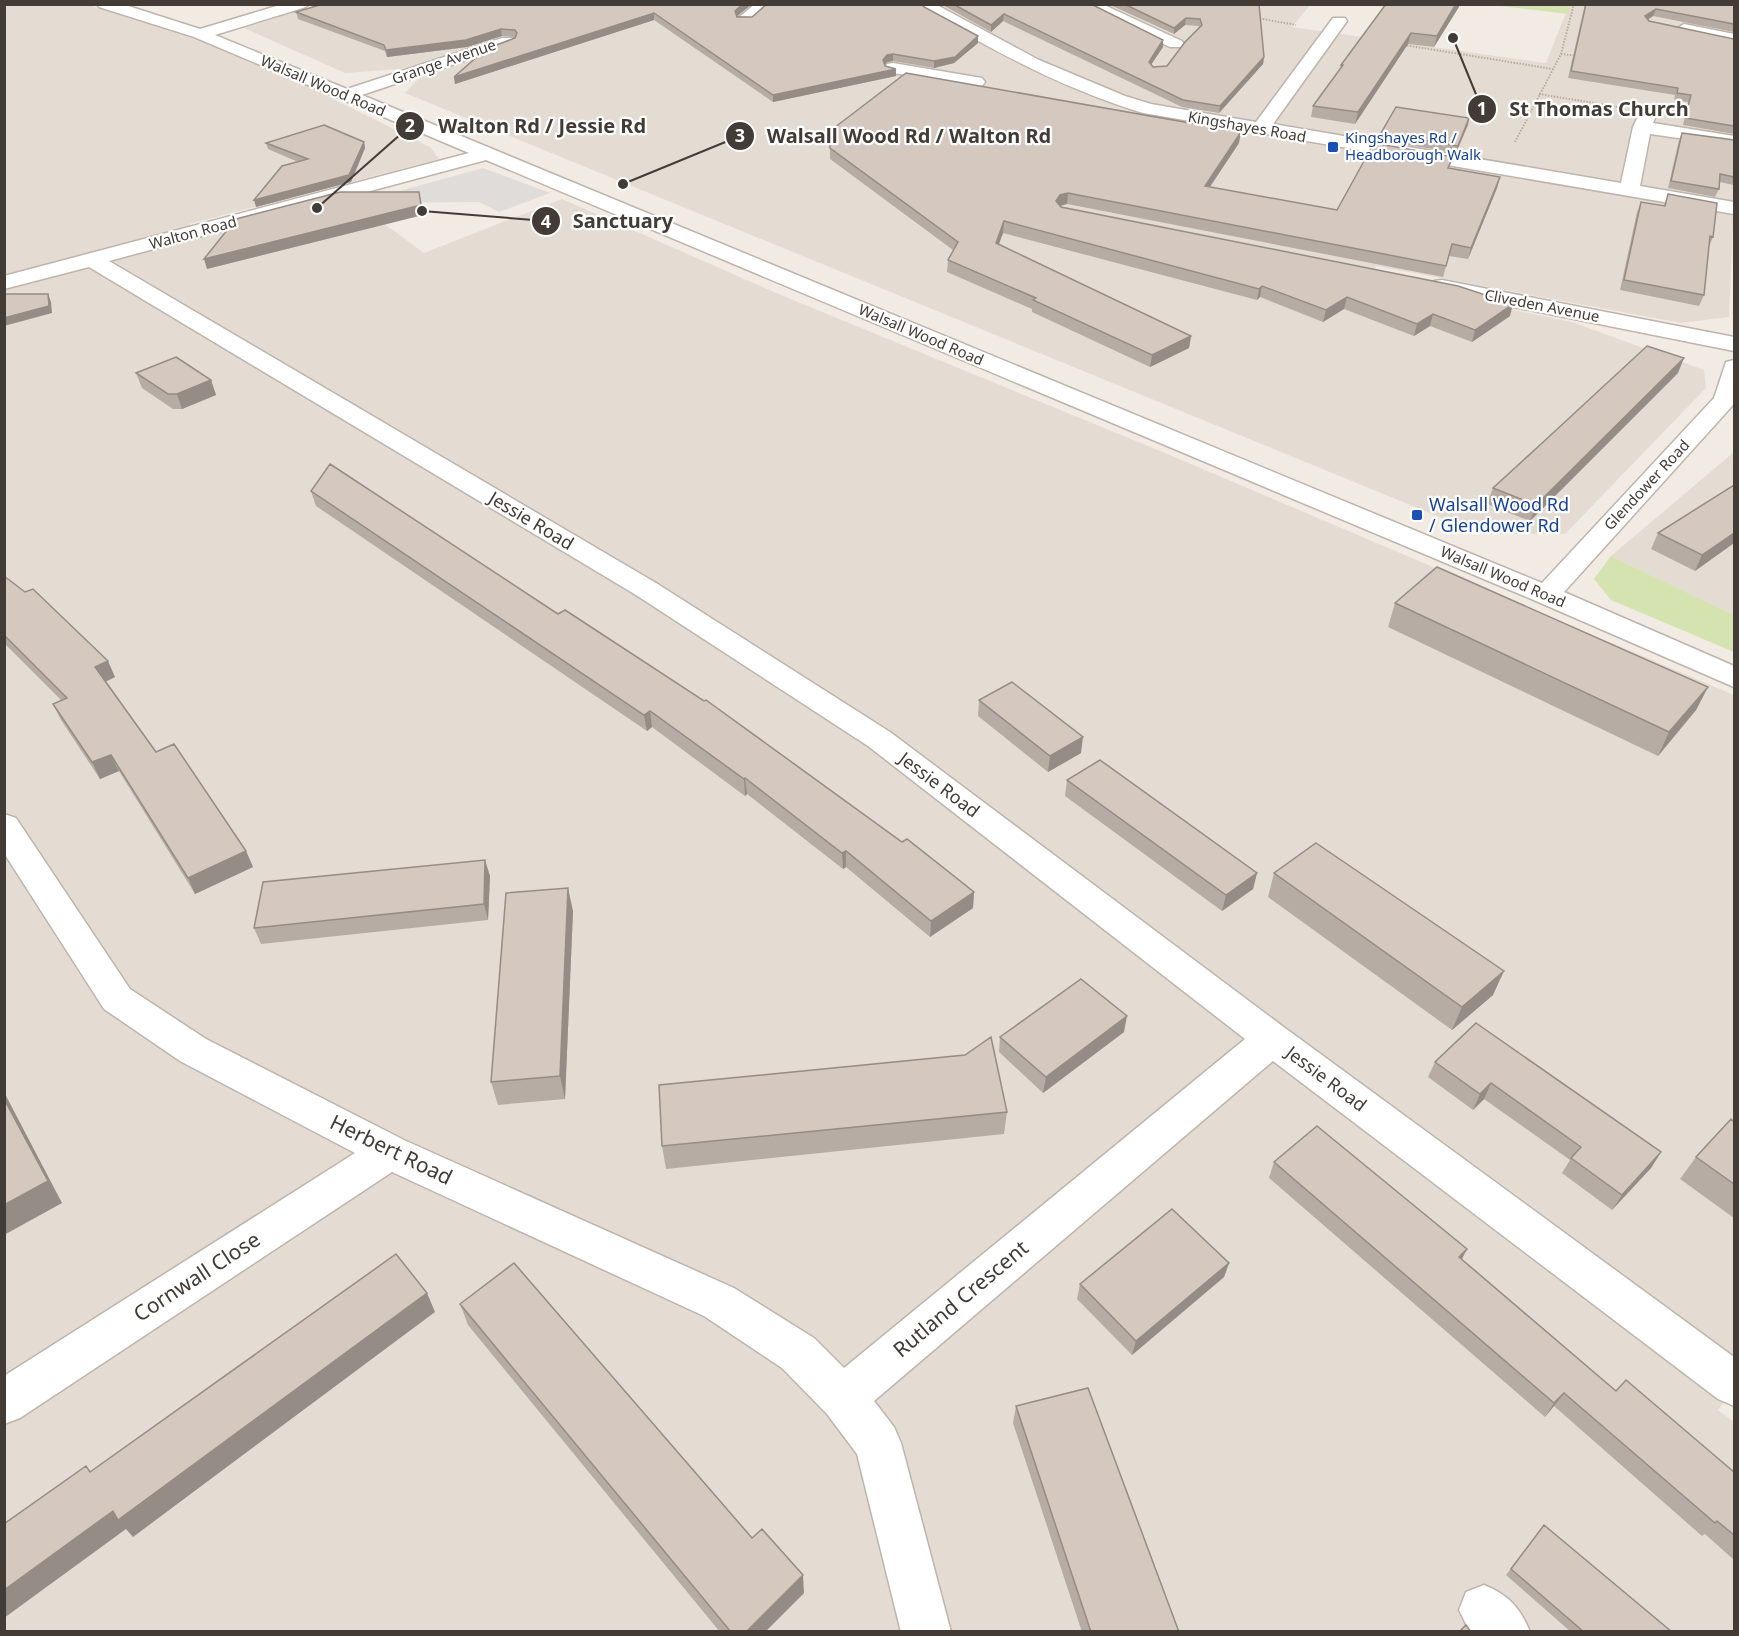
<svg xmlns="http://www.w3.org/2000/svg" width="1739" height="1636" viewBox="0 0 1739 1636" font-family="'Noto Sans',sans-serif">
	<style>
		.residential { fill: #e4dcd3 }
		.green { fill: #d4e3af }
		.parking { fill: #dfdcd9 }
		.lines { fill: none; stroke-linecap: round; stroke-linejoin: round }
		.minor-casing { stroke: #beb4ab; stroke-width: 3 }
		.path { stroke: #bcab9a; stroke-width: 2; stroke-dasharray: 1.5 1.5; stroke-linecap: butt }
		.minor { fill: #fff; fill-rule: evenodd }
		.wall { fill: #b7aca3 }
		.shaded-wall { fill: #958c85 }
		.building { fill: #d5c8be; stroke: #958c85; stroke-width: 1.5 }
		.transit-dot { fill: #1a4fb4; stroke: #fff; stroke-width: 2 }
		.labels { text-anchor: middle; stroke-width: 4.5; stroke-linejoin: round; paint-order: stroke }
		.far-street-label { font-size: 15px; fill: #433b35; stroke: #fff }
		.far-transit-label { font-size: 15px; fill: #164399; stroke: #fff; text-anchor: start }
		.transit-label { font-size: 18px; fill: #164399; stroke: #fff; text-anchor: start }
		.street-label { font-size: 18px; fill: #433b35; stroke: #fff }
		.near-street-label { font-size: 21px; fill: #433b35; stroke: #fff }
		.leader { fill: none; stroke: #433b35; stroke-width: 2 }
		.callout-dot { fill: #433b35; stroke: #fff; stroke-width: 2 }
		.mark-label { font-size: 18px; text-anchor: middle; font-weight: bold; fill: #fff }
		.callout-label { font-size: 20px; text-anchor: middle; font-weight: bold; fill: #433b35; stroke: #fff; stroke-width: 4.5; stroke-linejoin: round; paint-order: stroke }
	</style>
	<rect width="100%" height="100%" fill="#f1ebe4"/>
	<path class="residential" d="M319,4H1311L1292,27L1546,63L1569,5H1734V200L1729,317L1681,323L1376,266L1369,280L1572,322L1704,370L1706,388L1565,534H1481L405,93L422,75L530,38L504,33L485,40L488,44L402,69L345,73L244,28Z
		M5,5H89L203,42L305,85L430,147L439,159L189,224L206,236L356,203L424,253L562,199L781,295L1165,453L1734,695V1389L1718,1410L1734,1422V1631L5,1632Z
		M1734,452V615L1611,556Z"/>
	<path class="green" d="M1492,5H1571L1568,14Z
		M1611,556L1734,615V652L1611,600L1594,579Z"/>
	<path class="parking" d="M483,168L550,193L499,212L479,202L356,203Z"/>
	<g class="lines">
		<defs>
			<path id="minor" d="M97,4H122L200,29L283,4H308L306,7L215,35L347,89L502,38H514L516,41L514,44L362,95L1542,583L1714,398L1726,362L1734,360L1733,405L1564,592L1734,666V687L1536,601L486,160L109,261L656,583L890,732L1285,1028L1734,1357V1406L1718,1399L1273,1061L874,1401L894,1427L901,1443L951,1632H901L857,1454L827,1414L782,1368L704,1316L392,1172L20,1418L4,1424V1376L355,1153L180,1061L104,1009L4,853V814L16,818L130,989L206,1039L404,1140L734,1288L814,1338L844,1368L1245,1039L868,746L636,595L89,267L4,289V276L469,153L194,37L99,7Z
				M755,4H773L751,22H739L737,19Z
				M916,4H935L1039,60L1125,96L1151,104L1256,122L1333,18H1345L1347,21L1273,124L1621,183L1633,127L1642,108H1654L1657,112L1653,123L1734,136V146L1650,134L1640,186L1734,202V214L1143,113C1077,93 1018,64 959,30C945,23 926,16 916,4Z
				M1081,4H1102L1182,41L1184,44L1182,47H1170Z
				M1684,24L1734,34V44L1678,32L1676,29Z
				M893,63L976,77L982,78L985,82L982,86L976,87L887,72L885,68L887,64Z
				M1442,280L1734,337V351L1434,291L1431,286L1434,281Z
				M1484,1585C1508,1595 1520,1607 1530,1632H1470L1459,1610L1466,1592Z"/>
		</defs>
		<use href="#minor" class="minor-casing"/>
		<path class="path" d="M1257,18L1296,25
			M1404,45L1553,69
			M1561,54L1578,56
			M1539,94L1618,107
			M1515,142L1561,54L1574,4"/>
		<use href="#minor" class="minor"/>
	</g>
	<path class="wall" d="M323,4H752L737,16L752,17L924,7L978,43L954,63L934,68L893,61L887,62L885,65V66L896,69V76L773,102L654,20L455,84L454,77L515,38V37L502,36L467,47L387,57L385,51L298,19L296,12Z
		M941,4H1091L1163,47L1151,65L1153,67L1167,66L1199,27V26L1185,25L1174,34L1108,4H1259L1264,57L1263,64L1219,113L1182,107L1003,21L991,32Z
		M1386,4H1459L1434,47L1408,44L1355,124L1311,117L1313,106L1340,69L1341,65Z
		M1585,4H1734V32L1653,16L1648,19L1649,21L1734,39V134L1683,125L1688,102L1674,100L1675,95L1568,78Z
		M1469,118L1456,153L1380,140L1381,133Z
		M830,131L1239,143L1210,187L1337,210L1449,168L1500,177L1497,188L1468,259L1449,256L1443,277L1067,204L1060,206L1061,207L1510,316L1472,342L1430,326L1414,336L1344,309L1323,322L1260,297L1257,300L1003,233L999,244L1191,336L1189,348L1150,367L1032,312V309L947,272L948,260L953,250L830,159Z
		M1682,133L1734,140V185L1719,182V189L1715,197L1668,188L1679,140Z
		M364,142L365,148L351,182L256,207L298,162L268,149L266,143Z
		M1668,194L1713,237L1709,247L1704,295L1699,306L1620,290L1637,212L1641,202L1664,206Z
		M136,373L211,380L216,395L182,409H173L142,388Z
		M1678,373L1530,521L1487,504L1493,488Z
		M1734,485V543L1695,571L1651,549L1658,533Z
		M311,491L902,842L974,892L973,908L930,937L846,867L843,869L747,794L745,796L652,727L647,731L316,506Z
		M4,576L115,677L106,681L156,752L246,851L253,867L195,894L119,771L100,779L61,720L53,704L61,700L4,643Z
		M1395,603L1708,687L1696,710L1658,756L1388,627Z
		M979,700L1081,753L1048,772L978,716Z
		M1067,780L1257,873L1253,889L1222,911L1065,796Z
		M1274,873L1493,995L1452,1030L1268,897Z
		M490,876L488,920L261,944L254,928Z
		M573,911L565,1099L498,1105L491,1082Z
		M1476,1023L1661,1152L1651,1168L1612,1210L1562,1173L1570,1160L1484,1099L1473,1110L1428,1077L1435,1062Z
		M1124,1032L1043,1093L999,1052L1000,1037Z
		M965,1055L1007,1112L1004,1134L666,1169L662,1146Z
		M1734,1122V1218L1680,1179L1696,1157Z
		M1274,1162L1467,1249L1462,1259L1616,1391L1734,1472V1560L1705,1534L1702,1536L1554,1406L1545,1417L1269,1178Z
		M1229,1263L1224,1277L1132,1355L1077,1299L1080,1284Z
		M460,1304L752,1538L804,1593L765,1632H720L468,1325Z
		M1016,1406L1179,1632H1082L1013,1423Z
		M1544,1525L1672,1632H1571L1506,1575Z"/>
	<path class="shaded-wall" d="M743,4H752L736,17L735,11Z
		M1456,4H1459V7L1434,47L1437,36Z
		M1656,9L1653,16L1643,23L1645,16Z
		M654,13V20L455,84L454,77Z
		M1004,14L1003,21L991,32V25Z
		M1186,18L1185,25L1174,34V28Z
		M501,29L502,36L467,47L387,57L386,50Z
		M1411,33L1408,44L1355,124L1358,112Z
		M978,36V43L954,63L934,68V61Z
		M1163,40V47L1148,69L1149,62Z
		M893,54V61L887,62L883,67V60L887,55Z
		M1264,57L1263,64L1219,113L1220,106Z
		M896,69V76L773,102V95Z
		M1469,118L1468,125L1456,153L1458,146Z
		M1241,132L1239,143L1203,197L1205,186Z
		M364,142L365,148L351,182L256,207L254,200Z
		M1500,177L1497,188L1468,259L1471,248Z
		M419,192L423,215L207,269L204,259Z
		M1068,193L1067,204L1059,206L1056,201L1060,195Z
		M1004,221L1003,233L995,254L996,243Z
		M1262,286L1260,297L1257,300L1259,289Z
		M48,294L51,302L52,313L4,326V318Z
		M1347,297L1344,309L1323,322L1326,310Z
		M1513,304L1510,316L1472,342L1475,330Z
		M1433,314L1430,326L1414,336L1417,324Z
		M1191,336L1189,348L1150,367L1152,355Z
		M1684,358L1678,373L1530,521L1536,505Z
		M211,380L216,395L182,409L177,394Z
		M1734,533V543L1695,571L1702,555Z
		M108,661L115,677L103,683L95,667Z
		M1708,687L1696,710L1658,756L1669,732Z
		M650,711L652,727L647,731L644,715Z
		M1083,737L1081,753L1048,772L1050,756Z
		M111,755L119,771L100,779L92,762Z
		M745,778L747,794L745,796L744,779Z
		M246,851L253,867L195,894L188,878Z
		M846,851V867L843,869L842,853Z
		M485,860L490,876L488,920L484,904Z
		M1257,873L1253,889L1222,911L1226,895Z
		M568,888L573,911L565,1099L560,1076Z
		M974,892L973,908L930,937L931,921Z
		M1504,971L1493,995L1452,1030L1462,1007Z
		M1127,1016L1124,1032L1043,1093L1046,1077Z
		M1491,1083L1484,1099L1473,1110L1480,1094Z
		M4,1092L62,1203L4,1235Z
		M1661,1152L1651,1168L1612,1210L1622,1195Z
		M1467,1249L1459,1264V1257Z
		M1229,1263L1224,1277L1132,1355L1136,1341Z
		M427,1293L435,1312L133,1537L126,1529L4,1618V1590L113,1511Z
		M1564,1393L1554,1406L1545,1417L1554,1403Z
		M803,1575L804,1593L765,1632H746Z"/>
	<path class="building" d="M323,4H743L735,11L737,17H752L767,4H921L924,7L978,36L955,57L934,61L893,54L887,55L883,60L885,66L896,69L773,95L654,13L454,77L486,49L515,38L517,33L515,30L501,29L466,40L386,50L384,45L296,12Z
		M953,4H1091L1163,40L1149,62L1153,67L1167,66L1185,42L1202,25L1200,19L1186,18L1174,28L1124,4H1259L1264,57L1220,106L1183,100L1004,14L991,25Z
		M1386,4H1456L1437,36L1411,33L1358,112L1313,106L1343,65H1341Z
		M1586,4H1734V24L1656,9L1645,16L1649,21L1734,39V126L1685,118L1691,95L1677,93L1678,88L1571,71Z
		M906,73L1241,132L1205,186L1337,210L1374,143L1453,157L1448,168L1500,177L1471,248L1452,244L1446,266L1068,193L1060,195L1056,201L1061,207L1458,286L1513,304L1475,330L1433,314L1417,324L1347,297L1326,310L1262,286L1259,289L1004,221L996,243L1191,336L1152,355L1033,300L1036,298L948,260L958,242L830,148V131Z
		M1396,107L1469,118L1458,146L1381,133Z
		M324,125L364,142L349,175L254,200L282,166L308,159L266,143Z
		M1682,133L1734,140V177L1720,174L1719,189L1671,181Z
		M340,192H419L421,205L204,259L236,219Z
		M1668,194L1717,203L1713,237L1710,236L1704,295L1624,280L1641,202L1665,206Z
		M4,294H48L49,306L4,318Z
		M1647,346L1684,358L1536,505L1493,488L1540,445Z
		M176,357L211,380L177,394H168L136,373Z
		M330,464L558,614L565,610L704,701L706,700L902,842L907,839L974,892L931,921L846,851L842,853L745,778L744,779L650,711L644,715L311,491Z
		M1734,485V533L1702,555L1658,533Z
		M1437,567L1708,687L1669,732L1395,603Z
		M4,576L25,592L33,589L108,661L95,667L156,752L174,744L246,851L188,878L111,755L92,762L53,704L67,698L4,635Z
		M1012,682L1083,737L1050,756L979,700Z
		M1100,760L1257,873L1226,895L1067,780Z
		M1316,843L1504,971L1462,1007L1274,873Z
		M485,860L484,904L254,928L263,882Z
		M568,888L560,1076L491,1082L506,893Z
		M1081,979L1127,1016L1046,1077L1000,1037Z
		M1476,1023L1661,1152L1622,1195L1571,1158L1581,1147L1491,1083L1480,1094L1435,1062Z
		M991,1037L1007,1112L662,1146L659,1085L965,1055Z
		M4,1099L48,1181L4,1205Z
		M1731,1119L1734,1122V1184L1696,1157Z
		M1317,1126L1467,1249L1459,1257L1616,1391L1626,1380L1734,1472V1535L1717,1521L1715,1523L1564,1393L1554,1403L1274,1162Z
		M1172,1209L1229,1263L1136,1341L1080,1284Z
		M396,1254L427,1293L118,1520L113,1511L4,1590V1524L86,1466L90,1472Z
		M514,1263L752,1538L762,1529L803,1575L746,1632H731L460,1304Z
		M1088,1388L1179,1632H1091L1016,1406Z
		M1544,1525L1672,1632H1584L1511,1569Z
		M1466,1625L1471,1632H1459Z"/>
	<g class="transit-dot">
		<rect x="1327" y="141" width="12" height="12" rx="3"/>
		<rect x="1411" y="509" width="12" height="12" rx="3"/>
	</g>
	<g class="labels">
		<g class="far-street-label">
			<text transform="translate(444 62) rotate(-19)" y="5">Grange Avenue</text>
			<text transform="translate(323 86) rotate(23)" y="5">Walsall Wood Road</text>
			<text transform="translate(1247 127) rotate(10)" y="5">Kingshayes Road</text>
			<text transform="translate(193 233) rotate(-15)" y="5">Walton Road</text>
			<text transform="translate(1542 306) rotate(11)" y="5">Cliveden Avenue</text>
			<text transform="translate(921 335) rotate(23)" y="5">Walsall Wood Road</text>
			<text transform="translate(1647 485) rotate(-47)" y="5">Glendower Road</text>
			<text transform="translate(1503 577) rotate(23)" y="5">Walsall Wood Road</text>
		</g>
		<g class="far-transit-label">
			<text x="1345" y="143">Kingshayes Rd /<tspan x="1345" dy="17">Headborough Walk</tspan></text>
		</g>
		<g class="transit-label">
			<text x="1429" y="511">Walsall Wood Rd<tspan x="1429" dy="21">/ Glendower Rd</tspan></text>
		</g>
		<g class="street-label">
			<text transform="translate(531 521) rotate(31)" y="6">Jessie Road</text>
			<text transform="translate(939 785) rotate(37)" y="6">Jessie Road</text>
			<text transform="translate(1326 1079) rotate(37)" y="6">Jessie Road</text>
		</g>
		<g class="near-street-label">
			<text transform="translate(391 1150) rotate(26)" y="7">Herbert Road</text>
			<text transform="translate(197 1277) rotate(-33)" y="7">Cornwall Close</text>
			<text transform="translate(961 1299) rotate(-40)" y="7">Rutland Crescent</text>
		</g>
	</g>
	<path class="leader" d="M1453 38L1482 109M317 208L410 126M623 184L740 136M422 211L546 221"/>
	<g class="callout-dot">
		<circle cx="1453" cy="38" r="6"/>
		<circle cx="317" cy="208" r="6"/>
		<circle cx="623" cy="184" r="6"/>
		<circle cx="422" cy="211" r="6"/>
		<circle cx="1482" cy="109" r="15"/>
		<circle cx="410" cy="126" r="15"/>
		<circle cx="740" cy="136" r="15"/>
		<circle cx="546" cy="221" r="15"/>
	</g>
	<g class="mark-label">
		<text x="1482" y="115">1</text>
		<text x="410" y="132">2</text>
		<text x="740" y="142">3</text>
		<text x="546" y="228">4</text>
	</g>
	<g class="callout-label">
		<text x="1599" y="116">St Thomas Church</text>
		<text x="542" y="133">Walton Rd / Jessie Rd</text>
		<text x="909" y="143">Walsall Wood Rd / Walton Rd</text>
		<text x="623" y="228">Sanctuary</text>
	</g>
	<rect width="1739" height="1636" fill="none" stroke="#433b35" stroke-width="12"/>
</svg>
